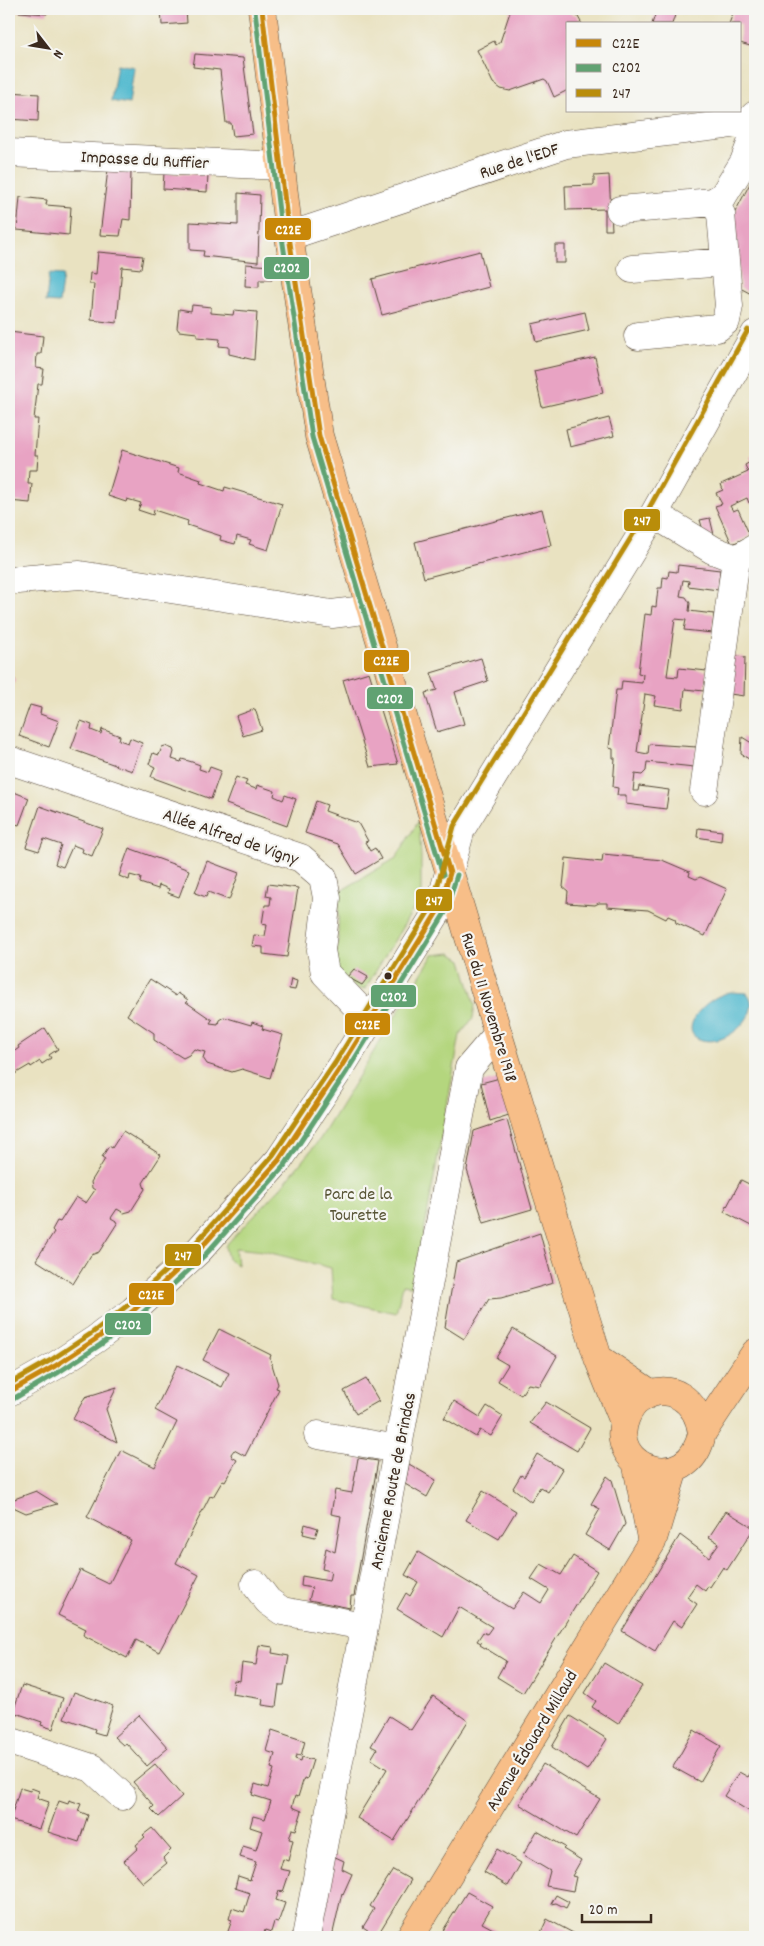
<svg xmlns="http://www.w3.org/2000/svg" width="764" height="1946" viewBox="0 0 764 1946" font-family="Dekko,sans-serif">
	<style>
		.green { fill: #b4d67e; stroke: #78804e }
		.water { fill: #52bacf; stroke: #467276 }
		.building { fill: #e8a3c3 }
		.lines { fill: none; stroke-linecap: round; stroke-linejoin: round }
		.minor-casing { stroke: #554636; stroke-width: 29 }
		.major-casing { stroke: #554636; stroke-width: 29 }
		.minor { stroke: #fff; stroke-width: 28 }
		.major { stroke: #f7be88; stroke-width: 28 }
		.bus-1-casing { stroke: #f6f6f2; stroke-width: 9 }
		.bus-2-casing { stroke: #f6f6f2; stroke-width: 9 }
		.bus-3-casing { stroke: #f6f6f2; stroke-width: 9 }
		.bus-1 { stroke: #c88708; stroke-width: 5 }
		.bus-2 { stroke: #61a272; stroke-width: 5 }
		.bus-3 { stroke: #b98d0a; stroke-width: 5 }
		.bus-dot { fill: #3b2a1e; stroke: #f6f6f2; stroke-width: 2 }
		.labels { text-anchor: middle; stroke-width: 4.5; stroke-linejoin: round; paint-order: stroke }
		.street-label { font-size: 18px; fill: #3b2a1e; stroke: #f6f6f2 }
		.park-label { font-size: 18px; fill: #595536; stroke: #f6f6f2 }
		.line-badge { stroke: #f6f6f2; stroke-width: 2 }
		.badge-label { font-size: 14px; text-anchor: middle; font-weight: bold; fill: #fff }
	</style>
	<rect width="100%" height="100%" fill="#f6f6f2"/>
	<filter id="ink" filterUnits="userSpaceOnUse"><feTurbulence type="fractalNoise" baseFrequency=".02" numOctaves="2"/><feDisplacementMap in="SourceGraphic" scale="10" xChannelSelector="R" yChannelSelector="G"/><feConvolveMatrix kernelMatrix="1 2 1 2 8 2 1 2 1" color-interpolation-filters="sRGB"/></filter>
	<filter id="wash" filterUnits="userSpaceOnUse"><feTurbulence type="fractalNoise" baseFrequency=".0096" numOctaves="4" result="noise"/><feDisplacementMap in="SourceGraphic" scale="20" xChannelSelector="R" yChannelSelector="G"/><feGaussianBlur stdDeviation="1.12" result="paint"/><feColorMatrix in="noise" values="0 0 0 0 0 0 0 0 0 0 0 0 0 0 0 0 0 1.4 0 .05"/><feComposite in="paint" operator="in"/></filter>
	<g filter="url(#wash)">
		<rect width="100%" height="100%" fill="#e9e2c1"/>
		<path class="green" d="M419,820L421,858V892L414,908L365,989H356L335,969L338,938L339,892L396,858Z
			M451,953L462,960L475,1005L473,1018L460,1035L414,1287L403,1285L396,1313L333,1299L331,1268L263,1251L235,1248L237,1265L228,1259L225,1246L282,1186L320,1139L433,955Z"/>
		<path class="water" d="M117,64L134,67L129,104L111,101Z
			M49,274L63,275L59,303L46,302Z
			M730,992L747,993C764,1011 729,1047 702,1040C679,1034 698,1009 709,1002C715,997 723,994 730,992Z"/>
		<g id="blocks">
			<path class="building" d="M20,9H48L47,14L19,12Z
				M161,9H186L187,23L162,25Z
				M511,9H568L570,13L577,15L582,24H568V90L554,97L547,81L544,79L510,91L501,89L493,83L477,50L494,41L496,45L500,42Z
				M657,9H677L672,24H652Z
				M719,9H755V31L750,46L740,43V24H729L733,13Z
				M195,54L243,58L253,134L233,136L231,123H226L220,70L193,67Z
				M9,92L39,94L38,121L9,119Z
				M108,169L131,170L130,220L123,219L120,236L100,235Z
				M164,173L208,175L207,192L163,189Z
				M755,174V296L740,288L734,214Z
				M609,175L612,230H605V209L566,210L565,186L594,185V176Z
				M238,193L260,195L258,262L203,256L204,251L190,250V222L238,225Z
				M20,197L47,200L46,205L71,207L69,235L17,230Z
				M555,245H565V263H555Z
				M480,251L489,287L382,315L372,279Z
				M98,252L143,256L141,269L122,267L117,323L91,320L94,284H89L90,273L96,274Z
				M246,264L270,266L272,280H259V287L245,286Z
				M192,305L211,307V313L233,315L234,310L257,312L254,360L229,354V347L219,346L220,339L197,337V333L179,331L177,328L179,309L191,311Z
				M585,312L589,330L536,342L532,324Z
				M9,332L43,336L41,354H37L36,368L44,369L42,384H38L34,419H38L35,455H38L37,470H29L28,484H32L30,503L9,501Z
				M595,357L603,393L542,407L534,371Z
				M609,418L614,436L570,447L566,429Z
				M122,450L179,468L178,472L201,480L200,483L224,491L225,487L282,504L268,550L249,544L251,540L237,536L235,544L220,540L221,536L187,525L188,521L154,510L153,515L138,510L141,503L127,499L126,502L108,496Z
				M755,455V504L749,503L747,498L730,506L733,511L738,509L750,536L732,544L715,506L722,504L716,493L723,490L721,484L748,472L745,465L752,461L750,457Z
				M542,509L551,545L424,578L415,542Z
				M710,518L714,535L705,537L700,520Z
				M678,565L720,570L718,590L688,586L689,581L683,580L680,596L686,597L690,603L689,611L714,614L712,633L684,630L686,620L675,619L667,676L678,677L679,668L707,671L704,691L685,689L683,709L654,705L656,696L645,694L637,752L648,754L649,744L697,747L694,767L647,762L646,771L642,775L635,774L633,791H638L639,786L669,790L666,809L626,804V795H617L618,788L613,787L615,758H613V749L609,748L616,690H621L622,681L642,683L643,674L638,673L645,614L651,615L652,606L656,607L658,588H662L663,577L668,578L669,571L677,572Z
				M728,655L745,657L744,696L723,693Z
				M481,658L488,681L455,692L464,724L437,732L425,693L437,690L431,673Z
				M369,672L398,764L370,767L343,680Z
				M9,676L15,679L9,696Z
				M30,705L41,708L40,714L59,721L49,747L19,736Z
				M255,709L262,730L243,736L236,716Z
				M81,721L92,725L91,730L101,734L102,729L120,736L119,740L128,743L130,738L142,743L132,771L71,749Z
				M742,737L755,745V763L741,754Z
				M165,746L173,749L174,752L172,759L181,762L182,759L192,762L200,765L199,769L208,772L210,767L221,771L211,799L151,777L155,767L149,764L153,753L159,755L162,747Z
				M236,777L247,781L245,785L256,789L257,785L275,791L274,796L283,800L285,795L296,799L287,826L226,804Z
				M9,790L29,798L19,825L9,822L11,816H9Z
				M316,801L327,805L325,811L358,823L368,841L365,842L370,851L375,848L381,859L356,874L338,844L305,833Z
				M40,806L103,829L92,856L82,852L83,849L73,845L63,867L55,864L61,845L44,839L39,851L26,847Z
				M698,828L722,831L721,841L697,837Z
				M129,848L189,870L179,897L168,893L169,889L159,885L158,889L140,883L141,878L130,875L129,880L119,876Z
				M603,854L662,860L690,872L689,876L696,879L700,877L727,889L705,936L676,923L675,919L668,916L666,919L648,910L607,907V903H599L595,905L567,903L568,891L563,887L566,858L602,862Z
				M207,861L239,873L229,900L208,892L206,897L195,893Z
				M268,884L298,888L287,957L263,954V947L252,946L254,935L265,936L267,925L262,924L265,905H270L271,897L266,896Z
				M354,969L368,977L362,985L347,977Z
				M150,979L176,996L178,993L188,1000L186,1002L212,1020L210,1023L218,1024L219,1020L224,1017L251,1025L252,1022L263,1026L262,1029L283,1035L270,1078L242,1069L232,1072L207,1064L203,1058L205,1052L194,1049L189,1055L183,1058L154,1040V1033L127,1015Z
				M291,979L297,981L295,990L289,989Z
				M45,1028L58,1049L49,1055L51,1058L42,1064L40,1061L31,1067L30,1065L13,1075L9,1069V1055L19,1048L18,1046Z
				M500,1078L512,1114L490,1121L481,1083Z
				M507,1120L532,1209L484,1223L467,1170L474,1131Z
				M123,1131L161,1155L143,1183L145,1189L131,1211L124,1213L117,1209L111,1218L118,1222L99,1252L91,1255L73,1284L36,1260L54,1232L52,1230L57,1221L60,1222L76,1197L86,1203L95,1190L92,1188L91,1182L105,1159L102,1157L109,1146L112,1148Z
				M741,1180L755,1187V1228L724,1212Z
				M540,1233L553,1283L501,1298L489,1299L464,1339L445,1327L456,1262Z
				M219,1329L271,1355L270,1358L278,1384L276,1388L279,1389L245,1456L234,1450L231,1454L232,1457L237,1460L225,1481L223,1480L213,1497L210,1496L176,1563L199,1575L159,1652L136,1640L127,1658L83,1635L86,1629L58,1615L80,1570L109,1584L131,1540L87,1517L121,1450L155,1467L177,1422L155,1410L177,1365L222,1387L229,1373L203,1360Z
				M513,1329L557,1356L540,1386L528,1384L521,1395L498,1381L508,1365L496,1358Z
				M366,1379L379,1401L356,1414L344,1391Z
				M117,1387L106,1409L117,1442L73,1419L85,1397Z
				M454,1401L480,1417L487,1406L503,1416L491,1436L480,1430L476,1437L444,1418Z
				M546,1402L590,1428L577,1451L530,1423Z
				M537,1454L562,1469L548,1492L540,1487L531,1502L513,1488L521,1475L524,1477Z
				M358,1458L378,1461L354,1596H351L350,1608L309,1600L312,1588L301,1586L302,1576L329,1581L331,1571L322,1569L326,1548L335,1552L341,1516L331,1514L335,1490L352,1493Z
				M409,1464L436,1480L427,1497L405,1484Z
				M607,1476L612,1480L625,1524L610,1550L585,1535L600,1509L591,1504Z
				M36,1491L57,1504L26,1513L9,1505V1501Z
				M483,1491L516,1511L499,1539L466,1520Z
				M726,1511L754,1528L727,1570L723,1567L710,1587L708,1586L705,1591L696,1584L687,1597L697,1604L682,1627L673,1621L655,1651L622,1631L680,1535L709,1557L719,1543L709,1537Z
				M305,1524L318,1528L315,1537L303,1534Z
				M418,1552L512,1609L524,1592L541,1603L549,1590L531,1579L541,1564L561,1575L573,1556L597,1571L523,1693L497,1677L506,1661L480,1645L481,1643L477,1641L483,1632L487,1634L492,1627L459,1607L443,1637L397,1609L406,1593L410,1596L418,1582L405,1575Z
				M259,1645L273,1647L272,1653L289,1656L284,1685H279L276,1707L262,1705L263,1699L232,1694L234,1680L240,1681L242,1663L256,1665Z
				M604,1663L642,1686L618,1724L592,1707L596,1701L585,1693Z
				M22,1685L63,1698L53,1729L41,1725L42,1722L13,1712Z
				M74,1692L113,1706L104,1735L94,1732L95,1729L64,1718Z
				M433,1696L468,1721L394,1841L357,1818L387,1769L371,1759L377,1749L371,1746L389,1716L411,1730Z
				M139,1715L168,1748L147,1766L126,1743L123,1745L114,1737Z
				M570,1716L607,1739L587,1770L552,1747Z
				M272,1730L305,1741L301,1756L296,1755L295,1759L301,1761L302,1757L313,1760L307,1779L304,1778L298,1797L295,1796L292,1807L302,1811L296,1830L292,1829L289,1839L293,1840L288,1861L283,1859L280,1869L290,1871L283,1892L279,1891L276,1900L285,1903L278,1923L274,1922L271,1932L265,1930L263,1937H226L232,1920L229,1919L232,1908L244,1912L250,1893L235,1888L238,1876L250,1880L256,1862L240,1857L243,1846L256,1850L262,1831L250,1827L253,1816L265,1819L271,1801L252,1795L255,1784L268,1788L274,1769L271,1768L275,1754L266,1751Z
				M694,1730L721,1746L700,1782L673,1767Z
				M155,1764L182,1796L159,1817L151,1809L154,1806L133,1782Z
				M543,1764L600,1799L576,1838L519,1804Z
				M739,1772L748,1777L751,1772L755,1774V1815L724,1796Z
				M20,1788L30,1791L31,1788L39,1791L37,1798L49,1802L39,1829L10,1820Z
				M69,1800L81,1804L78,1811L88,1815L79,1842L48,1832L59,1801L68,1804Z
				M152,1828L171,1850L163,1858L167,1863L143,1883L124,1861L138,1848L136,1845L145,1837L143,1835Z
				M537,1831L565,1847L563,1849L581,1860L572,1876L576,1877L573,1891L546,1886L550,1871L523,1855Z
				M497,1849L521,1863L508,1886L484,1872Z
				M331,1855L344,1861L342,1869L352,1874L343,1894L342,1893L332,1937H315Z
				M393,1870L411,1880L377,1936L363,1927L374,1909L370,1906Z
				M467,1892L492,1906L482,1923L508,1937H439Z
				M556,1895L569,1902L566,1908L556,1903L551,1904Z
				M547,1919L577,1935L576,1937H539Z"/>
		</g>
	</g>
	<g filter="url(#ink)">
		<use href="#blocks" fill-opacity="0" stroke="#554636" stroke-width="1"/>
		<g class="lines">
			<defs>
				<path id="minor" d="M9,153L281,166
					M620,210L713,202L723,196L744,162L752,141L749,121
					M289,236L566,144L725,125L749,121L755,115
					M632,269L725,262
					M638,336L717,328L726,321L729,306L721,214L713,202
					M654,514L713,550L736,559L755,548
					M18,580L80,575L332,614L371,609
					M9,760L301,858L323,877L327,898L321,950L325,973L370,1020
					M704,791L736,559
					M9,1392L55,1366L96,1339L133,1311L199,1250L279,1160L341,1067L439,909L461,829L654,514L755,334
					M318,1435L398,1449
					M255,1584L268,1601L282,1611L364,1626
					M9,1741L92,1768L122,1796
					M306,1937L469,1068L498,1034"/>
				<path id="major" d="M262,9L289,236L319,436L498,1034L598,1358L624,1422
					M598,1358L650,1393
					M702,1433C698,1401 670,1379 640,1399C633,1403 629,1410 626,1417C604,1469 690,1498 702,1433L755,1353
					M636,1461L651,1538
					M410,1937L652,1542L674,1469"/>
			</defs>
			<use href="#minor" class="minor-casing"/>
			<use href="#major" class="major-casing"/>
			<use href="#minor" class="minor"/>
			<use href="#major" class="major"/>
			<defs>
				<path id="bus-1" d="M262,9L289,236L319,436L450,873
					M9,1392L55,1366L96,1339L133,1311L199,1250L279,1160L341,1067L439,909L450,873"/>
				<path id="bus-2" d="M255,10L282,237L312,437L443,875
					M13,1399L59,1372L100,1345L138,1317L205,1255L285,1165L347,1071L445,913L457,875"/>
				<path id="bus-3" d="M9,1384L51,1360L92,1333L128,1305L194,1245L273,1155L335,1063L432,906L454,826L648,510L748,330"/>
			</defs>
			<use href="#bus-1" class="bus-1-casing"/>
			<use href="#bus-2" class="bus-2-casing"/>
			<use href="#bus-3" class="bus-3-casing"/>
			<use href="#bus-1" class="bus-1"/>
			<use href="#bus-2" class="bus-2"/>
			<use href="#bus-3" class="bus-3"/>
		</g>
	</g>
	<circle class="bus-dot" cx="388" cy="976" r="4.5"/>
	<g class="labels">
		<g class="street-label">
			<text transform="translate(145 159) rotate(3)" y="6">Impasse du Ruffier</text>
			<text transform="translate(519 160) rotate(-18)" y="6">Rue de l'EDF</text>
			<text transform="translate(231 836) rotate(19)" y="6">Allée Alfred de Vigny</text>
			<text transform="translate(490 1007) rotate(73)" y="6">Rue du 11 Novembre 1918</text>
			<text transform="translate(392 1481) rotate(-79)" y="6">Ancienne Route de Brindas</text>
			<text transform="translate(531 1740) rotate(-59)" y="6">Avenue Édouard Millaud</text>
		</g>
		<g class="park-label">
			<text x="358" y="1199">Parc de la<tspan x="358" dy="21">Tourette</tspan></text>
		</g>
	</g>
	<g class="line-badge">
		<rect x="264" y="217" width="48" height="24" rx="5" fill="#c88708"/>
		<rect x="263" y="256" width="47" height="24" rx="5" fill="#61a272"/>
		<rect x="623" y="508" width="38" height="24" rx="5" fill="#b98d0a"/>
		<rect x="363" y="649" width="47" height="24" rx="5" fill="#c88708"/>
		<rect x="366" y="686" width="48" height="24" rx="5" fill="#61a272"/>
		<rect x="415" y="888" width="38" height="24" rx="5" fill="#b98d0a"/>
		<rect x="370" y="984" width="47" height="24" rx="5" fill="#61a272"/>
		<rect x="344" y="1012" width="47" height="24" rx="5" fill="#c88708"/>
		<rect x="164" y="1243" width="38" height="24" rx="5" fill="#b98d0a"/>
		<rect x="128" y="1282" width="47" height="24" rx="5" fill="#c88708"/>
		<rect x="104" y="1312" width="48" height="24" rx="5" fill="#61a272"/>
	</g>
	<g class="badge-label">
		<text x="288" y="234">C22E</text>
		<text x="287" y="272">C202</text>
		<text x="642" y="525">247</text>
		<text x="386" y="665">C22E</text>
		<text x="390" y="703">C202</text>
		<text x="434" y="905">247</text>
		<text x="394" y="1001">C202</text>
		<text x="367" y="1029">C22E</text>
		<text x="183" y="1260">247</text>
		<text x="151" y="1299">C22E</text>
		<text x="128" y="1329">C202</text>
	</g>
	<rect width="764" height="1946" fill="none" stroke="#f6f6f2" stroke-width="30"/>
	<rect x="566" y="22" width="175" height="90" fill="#f6f6f2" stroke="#aba49d"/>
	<rect x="576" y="39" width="25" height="8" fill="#c88708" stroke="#aba49d"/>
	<text x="612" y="48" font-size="15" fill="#3b2a1e">C22E</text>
	<rect x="576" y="64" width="25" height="8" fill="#61a272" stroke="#aba49d"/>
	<text x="612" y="72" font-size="15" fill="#3b2a1e">C202</text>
	<rect x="576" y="89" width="25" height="8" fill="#b98d0a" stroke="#aba49d"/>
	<text x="612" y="98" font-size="15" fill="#3b2a1e">247</text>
	<g transform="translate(48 48) rotate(121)" stroke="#f6f6f2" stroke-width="4" paint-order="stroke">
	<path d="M0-4L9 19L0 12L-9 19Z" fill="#3b2a1e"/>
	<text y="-8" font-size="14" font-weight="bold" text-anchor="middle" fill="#3b2a1e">N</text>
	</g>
	<path d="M582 1914v8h69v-8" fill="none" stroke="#3b2a1e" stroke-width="2.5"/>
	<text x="589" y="1914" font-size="15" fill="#3b2a1e" stroke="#f6f6f2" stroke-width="4" paint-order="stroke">20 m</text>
</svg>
